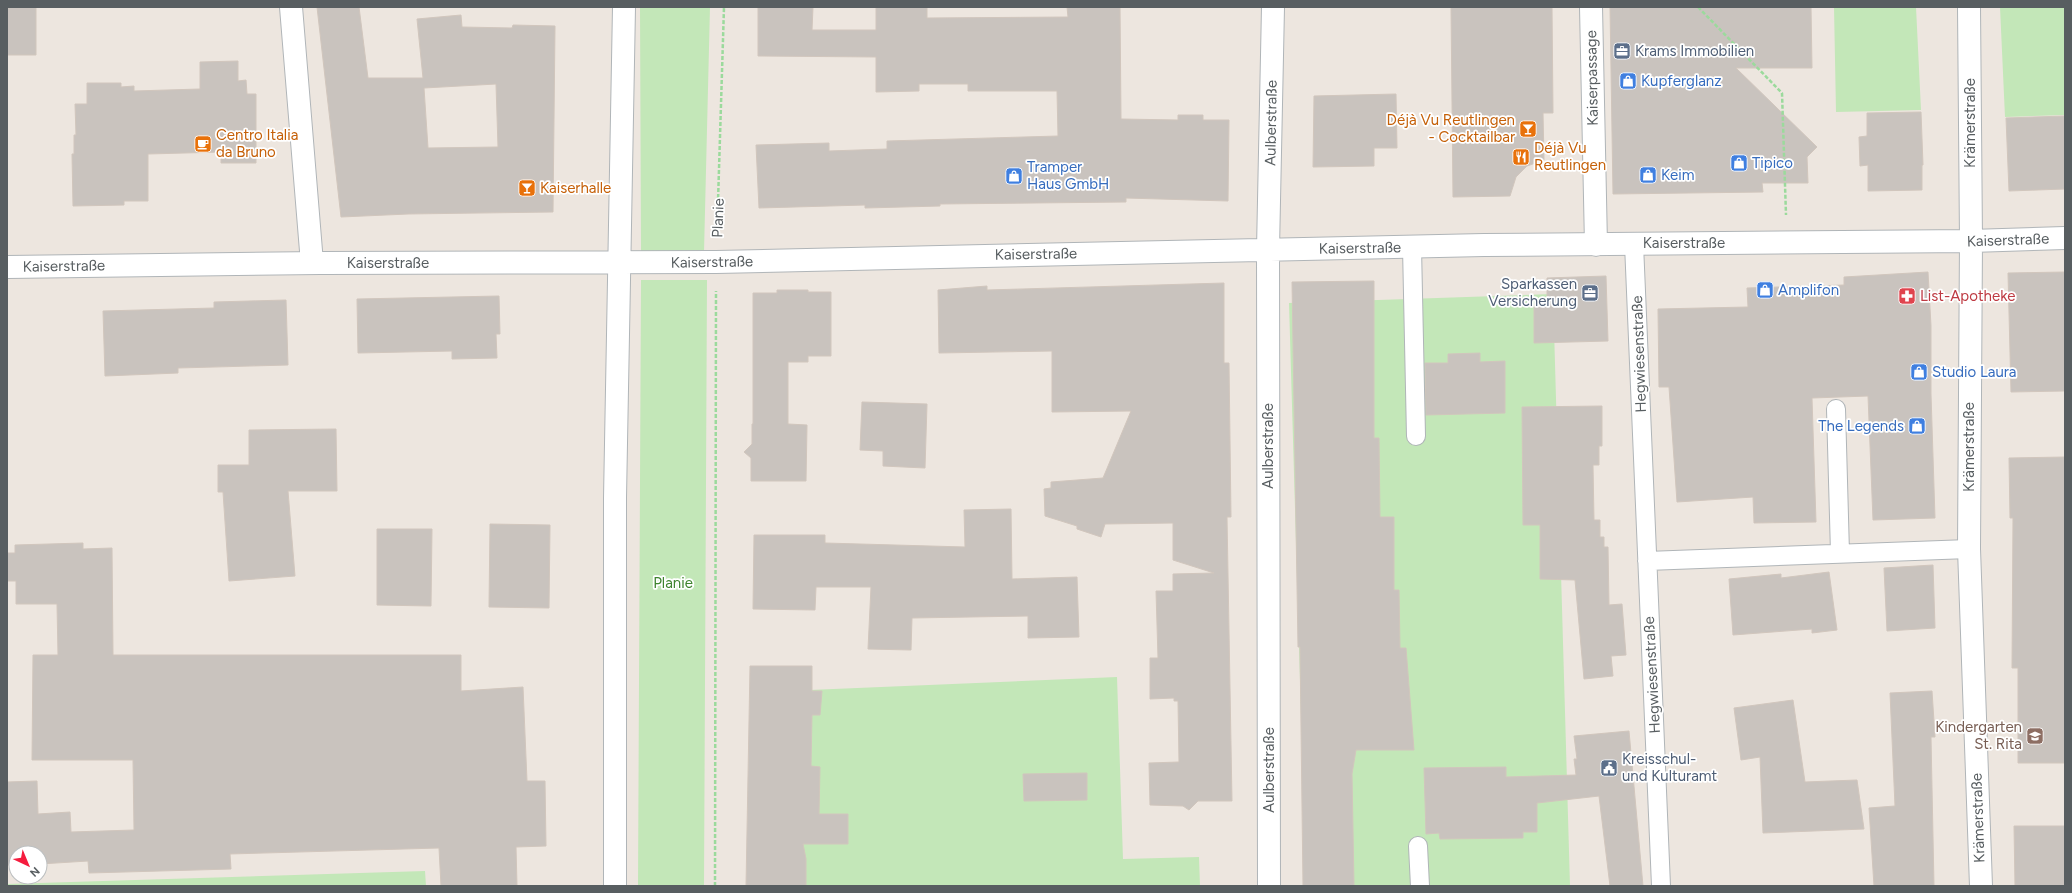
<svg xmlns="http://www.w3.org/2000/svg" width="2072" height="893" viewBox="0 0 2072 893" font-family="Figtree,sans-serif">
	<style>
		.green { fill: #c3e7b8 }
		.building { fill: #c9c3be; stroke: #d1c6bd; fill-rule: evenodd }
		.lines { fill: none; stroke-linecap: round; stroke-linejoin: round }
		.lane-casing { stroke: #b0b5b8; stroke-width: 20 }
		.street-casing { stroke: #b0b5b8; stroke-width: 24 }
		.path { stroke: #9bda9c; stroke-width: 2.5; stroke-dasharray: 4 2; stroke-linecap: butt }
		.lane { stroke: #fff; stroke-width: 18 }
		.street { stroke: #fff; stroke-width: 22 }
		.labels { text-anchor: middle; stroke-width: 3.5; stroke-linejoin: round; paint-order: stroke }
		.service-label { font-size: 15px; fill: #4e5e75; stroke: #fff; text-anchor: start }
		.street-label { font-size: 15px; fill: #585e61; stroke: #fff }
		.shop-label { font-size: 15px; fill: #366cbe; stroke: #fff; text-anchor: start }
		.food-label { font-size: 15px; fill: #c56008; stroke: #fff; text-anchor: start }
		.health-label { font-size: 15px; fill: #be3a42; stroke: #fff; text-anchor: start }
		.park-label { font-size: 15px; fill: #3e832e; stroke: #fff }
		.education-label { font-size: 15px; fill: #785e54; stroke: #fff; text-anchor: end }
	</style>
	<rect width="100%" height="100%" fill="#ede6df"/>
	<path class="green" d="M640,7H710L704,252L641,253Z
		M1834,7H1916L1921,110L1836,112Z
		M2000,7H2065V115L2005,117Z
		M641,280H707L704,886H638Z
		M1553,294L1570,886H1306L1289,303Z
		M1117,677L1123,859L1199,857L1200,886H768L760,692Z
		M425,871L426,886H7V884Z"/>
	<path class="building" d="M7,7H36V55H7Z
		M317,7H359L368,78H423L417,19L461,15L462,27L512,28L513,25L555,26L553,212L408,214L341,217ZM496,84L498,147L428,148L424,88Z
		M758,7H813L812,30H876V7H927V18L1068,17L1067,7H1120L1121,119L1178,120V115H1203V120H1229L1228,201L1126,198V202L940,204V206L865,208V205L759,208L756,145L829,143V151L887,149V141L1058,136L1057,91H968V84H919V91L876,92V57L758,56Z
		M1451,7H1552L1553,113H1543L1544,160L1527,166L1516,177L1510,196L1453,197Z
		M1610,7H1811L1812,68H1736L1817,147L1807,157L1808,183H1762L1763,192L1613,194Z
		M238,61V81L246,80L247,94H256V163H221V152L148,154V201H124V205L73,206L72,154H74V135H76L75,104H87V83H121V87L134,86V91L200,89V62Z
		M1396,94L1397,148H1374V166L1313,167L1314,96Z
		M1921,112L1923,165H1922V190L1868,191V165L1860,166L1859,137L1867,136V113Z
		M2065,116V189L2009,191L2006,118Z
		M1928,272L1931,326V394L1935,518L1873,520L1868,396L1812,398L1816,522L1754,523L1753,497L1677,502L1669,387H1659L1658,309L1748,307L1747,288L1844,285V277Z
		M2065,272V391L2011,392L2008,273Z
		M1606,276L1608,341L1534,343V304H1547V278Z
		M1374,281V438H1379L1380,517H1394V590H1399L1400,648H1406L1414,750H1356L1352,774L1354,886H1303L1300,647H1298L1292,282Z
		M1224,283V363H1229L1231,517H1227L1232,801H1198L1189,810L1183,806L1150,805L1149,763L1179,762L1178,701H1174V698L1150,699V658H1158L1156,591H1173V574L1214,573L1173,560V523L1105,524L1101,537L1077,529V526L1045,516L1044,489L1051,488V482L1103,478L1131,411L1052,412V351L939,353L938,290L987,286V290Z
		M777,290H808V292H831V356H808V362H788V424L807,425L806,481H751V458L744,452L752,444V424H753V293H777Z
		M499,296L500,334H496L497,358L452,359V351L358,353L357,299Z
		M286,300L288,365L178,368V373L105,376L103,311L214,308V302Z
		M1480,353V362L1505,361V413L1426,415L1425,363H1448V354Z
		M862,402L927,404L925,468L883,466V451L860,450Z
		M1602,406V446H1599V465H1593L1594,520H1600V537H1604V547H1608L1609,605L1622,604L1626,655L1611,656L1613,676L1584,679L1575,580L1540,579V525H1523L1522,407Z
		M336,429L337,491H288L295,576L229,581L223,492H218V465H249V430Z
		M2065,457V763H2018V668H2012L2013,518H2010L2009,458Z
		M1011,509L1012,579L1077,577L1079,637L1028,638V616L912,618L911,650L868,649L871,587H816L815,610L753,609L754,535H825V543L965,547L964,510Z
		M490,524L550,525L549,608L489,607Z
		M377,529H432L431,606L377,605Z
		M83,543V549L112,548L113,655H461V691L523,687L527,781H545L546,846L516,847L517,886H441L439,848L230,854L231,869L89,873L88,861L40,864V853H16V865H7V782L37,781L38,814L70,812L71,832L134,830L133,760H32L33,655H58L57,604H16V581H7V553H15V545Z
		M1933,565L1935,628L1887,631L1884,568Z
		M1829,572L1837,630L1812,633V629L1733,635L1729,579L1781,574V578Z
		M750,666H812V691H822L820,715H812L811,766L820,767L819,814H848V844H803L806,859V886H746Z
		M1932,691L1935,737H1931L1934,886H1874L1869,808L1895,806L1890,693Z
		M1793,700L1805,782L1857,780L1864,829L1763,833L1760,757L1741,760L1734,708Z
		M1629,731L1643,886H1610L1599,796L1537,803V832H1523V838L1440,839L1439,833L1426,834L1424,768L1506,767V777L1576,775L1574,759H1577L1574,736Z
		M1087,773V800L1024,801L1023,774Z
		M2014,826H2065V886H2015Z"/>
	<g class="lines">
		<defs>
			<path id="lane" d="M1634,244L1661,886
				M1412,247L1416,436
				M1836,409L1840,553
				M1647,561L1969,549
				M1418,846L1420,886"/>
			<path id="street" d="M291,7L312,263
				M1591,7L1596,245
				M1969,7L1971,241L1969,549L1981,886
				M7,267L320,263L716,262L1484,245L1971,241L2065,238
				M615,886V498L624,7
				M1269,886L1268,249L1273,7"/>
		</defs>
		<use href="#lane" class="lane-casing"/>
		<use href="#street" class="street-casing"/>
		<path class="path" d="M1698,7L1782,93L1786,215
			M717,234L724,7
			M715,886L716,291"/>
		<use href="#lane" class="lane"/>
		<use href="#street" class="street"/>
	</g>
	<defs>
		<symbol id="office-square" viewBox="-11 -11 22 22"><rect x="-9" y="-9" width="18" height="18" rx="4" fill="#5c6f8a" stroke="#fff"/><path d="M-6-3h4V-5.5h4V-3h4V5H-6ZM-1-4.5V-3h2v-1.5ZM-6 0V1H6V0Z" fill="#fff"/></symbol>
		<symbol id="shop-square" viewBox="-11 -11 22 22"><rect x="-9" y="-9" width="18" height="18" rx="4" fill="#3f7fe0" stroke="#fff"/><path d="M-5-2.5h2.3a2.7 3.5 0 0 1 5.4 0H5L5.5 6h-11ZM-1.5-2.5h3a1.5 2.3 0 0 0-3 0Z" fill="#fff"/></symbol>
		<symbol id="bar-square" viewBox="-11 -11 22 22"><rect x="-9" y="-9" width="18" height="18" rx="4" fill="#e8710a" stroke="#fff"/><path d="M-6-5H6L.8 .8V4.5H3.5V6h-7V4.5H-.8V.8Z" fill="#fff"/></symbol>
		<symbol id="cafe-square" viewBox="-11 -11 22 22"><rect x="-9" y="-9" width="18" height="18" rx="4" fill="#e8710a" stroke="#fff"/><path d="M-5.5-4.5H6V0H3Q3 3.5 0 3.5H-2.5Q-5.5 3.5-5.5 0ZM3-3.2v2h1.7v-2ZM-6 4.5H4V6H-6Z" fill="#fff"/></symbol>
		<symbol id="restaurant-square" viewBox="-11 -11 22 22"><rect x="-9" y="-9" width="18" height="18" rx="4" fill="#e8710a" stroke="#fff"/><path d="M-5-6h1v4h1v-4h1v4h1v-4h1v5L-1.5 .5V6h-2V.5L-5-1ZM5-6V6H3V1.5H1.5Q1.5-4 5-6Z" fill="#fff"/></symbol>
		<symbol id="pharmacy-square" viewBox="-11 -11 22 22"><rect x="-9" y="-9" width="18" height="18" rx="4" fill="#e0444e" stroke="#fff"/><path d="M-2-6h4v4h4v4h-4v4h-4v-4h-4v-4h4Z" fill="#fff"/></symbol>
		<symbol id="school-square" viewBox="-11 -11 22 22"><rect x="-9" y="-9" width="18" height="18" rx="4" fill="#8d6e63" stroke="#fff"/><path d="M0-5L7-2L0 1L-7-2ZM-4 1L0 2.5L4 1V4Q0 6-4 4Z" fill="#fff"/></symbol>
		<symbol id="civic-square" viewBox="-11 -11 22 22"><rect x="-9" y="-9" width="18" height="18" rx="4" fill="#5c6f8a" stroke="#fff"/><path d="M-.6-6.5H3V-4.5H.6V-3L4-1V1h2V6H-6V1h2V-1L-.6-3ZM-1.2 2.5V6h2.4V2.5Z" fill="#fff"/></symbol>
	</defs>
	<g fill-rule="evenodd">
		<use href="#office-square" x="1612" y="41" width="20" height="20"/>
		<use href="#shop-square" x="1618" y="71" width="20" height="20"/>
		<use href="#bar-square" x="1518" y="119" width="20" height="20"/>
		<use href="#cafe-square" x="193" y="134" width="20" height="20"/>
		<use href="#restaurant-square" x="1511" y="147" width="20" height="20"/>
		<use href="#shop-square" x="1729" y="153" width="20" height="20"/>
		<use href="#shop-square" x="1638" y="165" width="20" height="20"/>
		<use href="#shop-square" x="1004" y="166" width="20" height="20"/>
		<use href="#bar-square" x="517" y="178" width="20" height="20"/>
		<use href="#shop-square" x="1755" y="280" width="20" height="20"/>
		<use href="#office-square" x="1580" y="283" width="20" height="20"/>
		<use href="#pharmacy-square" x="1897" y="286" width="20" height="20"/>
		<use href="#shop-square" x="1909" y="362" width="20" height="20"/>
		<use href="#shop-square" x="1907" y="416" width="20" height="20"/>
		<use href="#school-square" x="2025" y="726" width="20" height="20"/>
		<use href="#civic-square" x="1599" y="758" width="20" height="20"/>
	</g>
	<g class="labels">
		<g class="service-label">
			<text x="1635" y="56">Krams Immobilien</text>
			<text x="1577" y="289" text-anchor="end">Sparkassen<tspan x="1577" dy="17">Versicherung</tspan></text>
			<text x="1622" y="764">Kreisschul-<tspan x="1622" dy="17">und Kulturamt</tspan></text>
		</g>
		<g class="street-label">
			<text transform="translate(1592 78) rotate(-91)" y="5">Kaiserpassage</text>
			<text transform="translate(1271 123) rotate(-89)" y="5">Aulberstraße</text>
			<text transform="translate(1970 123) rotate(-90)" y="5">Krämerstraße</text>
			<text transform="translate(718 218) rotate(-88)" y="5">Planie</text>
			<text transform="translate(2008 240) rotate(-2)" y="5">Kaiserstraße</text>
			<text x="1684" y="248">Kaiserstraße</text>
			<text transform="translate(1360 248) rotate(-1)" y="5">Kaiserstraße</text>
			<text transform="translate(1036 254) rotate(-1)" y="5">Kaiserstraße</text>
			<text transform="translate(712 262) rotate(-1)" y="5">Kaiserstraße</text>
			<text x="388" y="268">Kaiserstraße</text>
			<text transform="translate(64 266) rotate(-1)" y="5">Kaiserstraße</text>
			<text transform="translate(1639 354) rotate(-92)" y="5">Hegwiesenstraße</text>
			<text transform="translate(1268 446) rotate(-90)" y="5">Aulberstraße</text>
			<text transform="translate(1969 447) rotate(-90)" y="5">Krämerstraße</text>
			<text transform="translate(1652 675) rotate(-93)" y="5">Hegwiesenstraße</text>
			<text transform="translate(1269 770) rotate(-90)" y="5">Aulberstraße</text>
			<text transform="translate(1978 818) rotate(-92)" y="5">Krämerstraße</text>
		</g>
		<g class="shop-label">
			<text x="1641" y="86">Kupferglanz</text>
			<text x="1752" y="168">Tipico</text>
			<text x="1027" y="172">Tramper<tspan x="1027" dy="17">Haus GmbH</tspan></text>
			<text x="1661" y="180">Keim</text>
			<text x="1778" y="295">Amplifon</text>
			<text x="1932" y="377">Studio Laura</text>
			<text x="1904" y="431" text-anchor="end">The Legends</text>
		</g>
		<g class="food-label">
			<text x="1515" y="125" text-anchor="end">Déjà Vu Reutlingen<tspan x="1515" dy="17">- Cocktailbar</tspan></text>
			<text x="216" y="140">Centro Italia<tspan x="216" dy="17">da Bruno</tspan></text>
			<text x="1534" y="153">Déjà Vu<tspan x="1534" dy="17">Reutlingen</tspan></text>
			<text x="540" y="193">Kaiserhalle</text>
		</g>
		<g class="health-label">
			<text x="1920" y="301">List-Apotheke</text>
		</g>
		<g class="park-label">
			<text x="673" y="588">Planie</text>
		</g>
		<g class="education-label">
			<text x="2022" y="732">Kindergarten<tspan x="2022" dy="17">St. Rita</tspan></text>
		</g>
	</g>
	<rect width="2072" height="893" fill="none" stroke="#585e61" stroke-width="16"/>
	<g transform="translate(28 865) rotate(136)"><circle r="19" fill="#ffffff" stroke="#bcbfc0"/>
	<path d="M0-3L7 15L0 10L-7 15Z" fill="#f51c3e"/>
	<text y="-6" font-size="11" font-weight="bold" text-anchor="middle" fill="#585e61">N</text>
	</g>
</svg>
